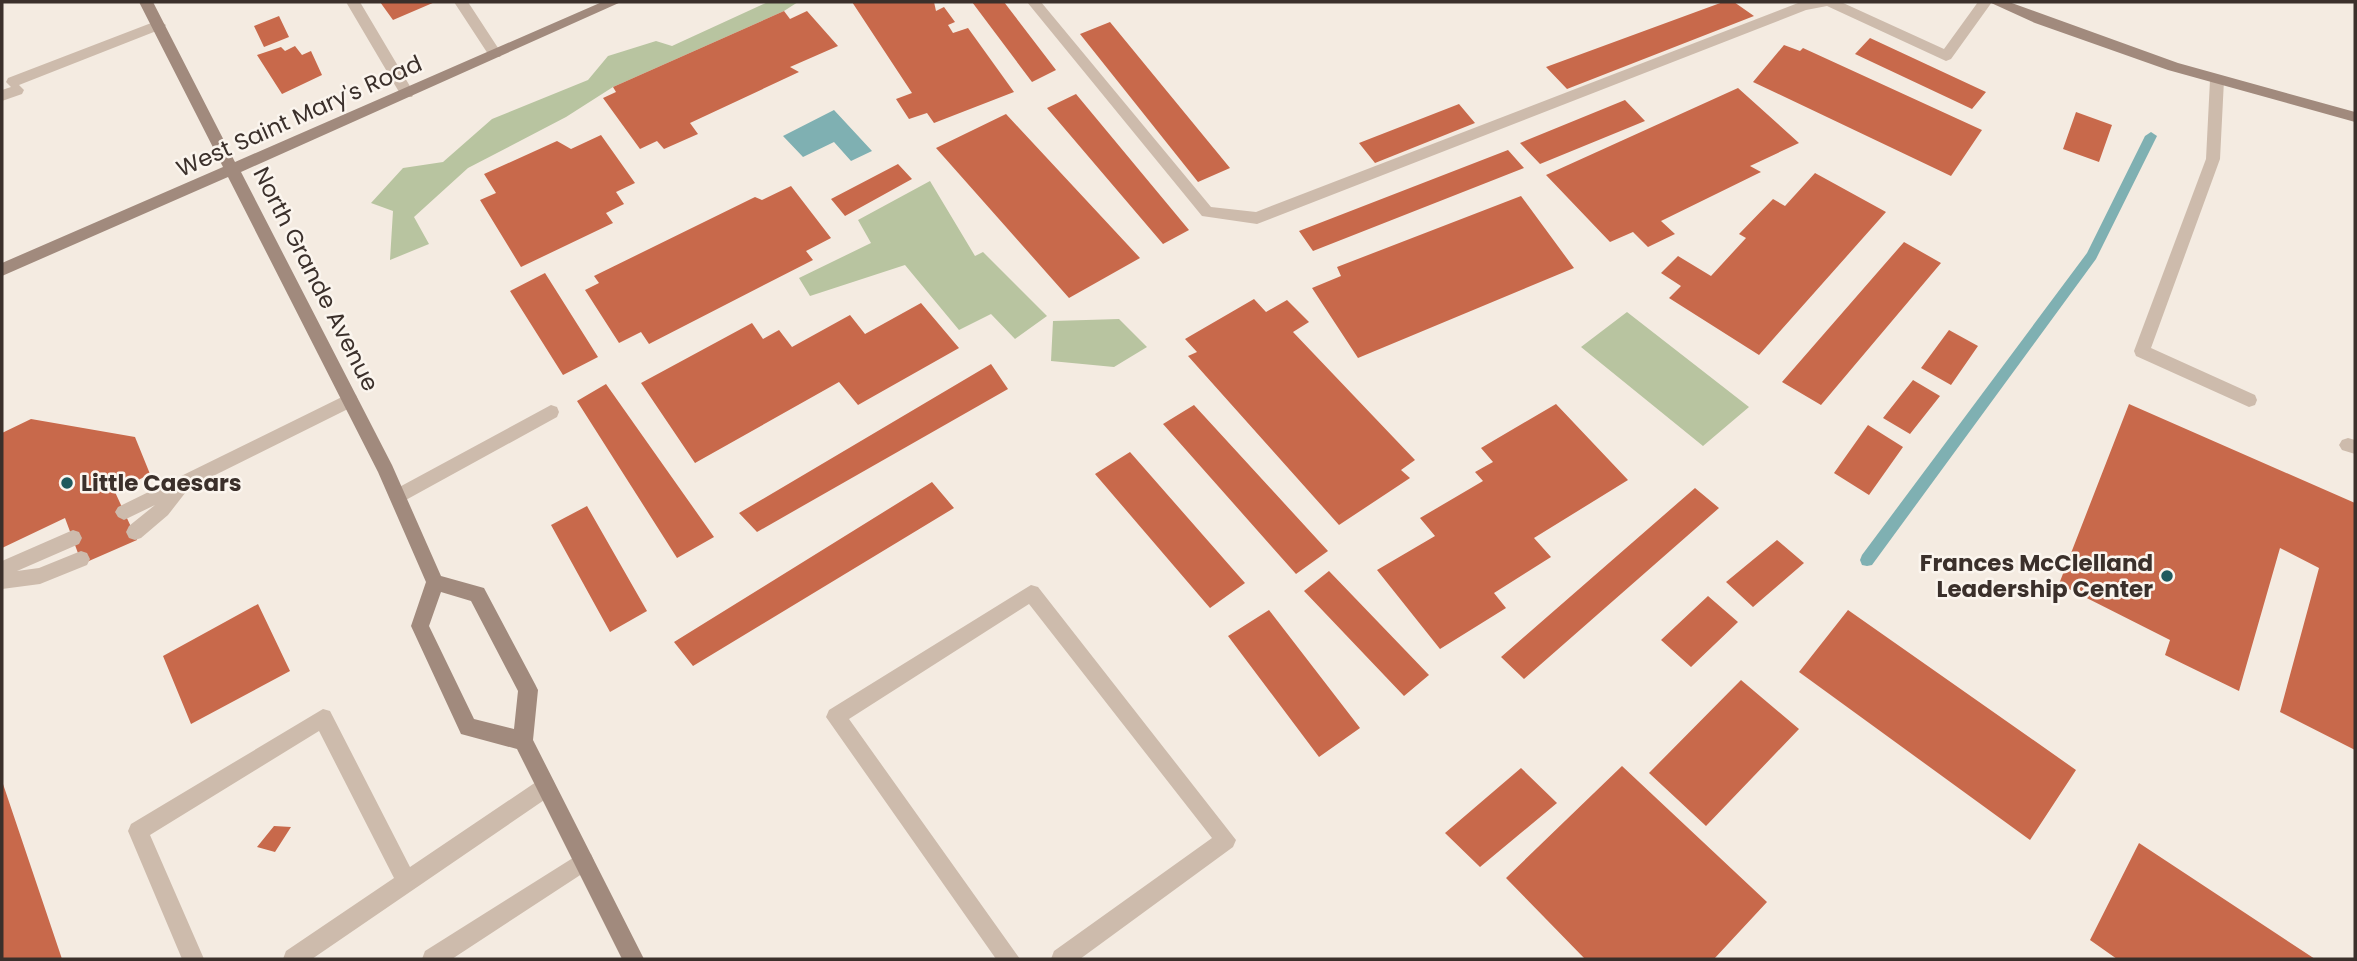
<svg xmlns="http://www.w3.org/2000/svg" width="2357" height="961" viewBox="0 0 2357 961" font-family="Poppins,sans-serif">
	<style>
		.green { fill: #b8c4a0 }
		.water { fill: #7fb0b2 }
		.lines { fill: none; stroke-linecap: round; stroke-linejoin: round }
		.stream { fill: #7fb0b2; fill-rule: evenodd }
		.building { fill: #c8694b }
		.lane { fill: #cdbbac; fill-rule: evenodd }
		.secondary { fill: #a18a7d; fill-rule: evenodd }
		.poi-dot { fill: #1f5a5e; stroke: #fbf5ee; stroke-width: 2.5 }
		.labels { text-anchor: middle; stroke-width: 5; stroke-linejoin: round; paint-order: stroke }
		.street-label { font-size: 23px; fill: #3b302b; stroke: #fbf5ee }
		.poi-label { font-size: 23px; font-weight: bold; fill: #3b302b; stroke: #fbf5ee; text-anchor: start }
	</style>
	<rect width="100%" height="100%" fill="#f4ebe1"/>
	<path class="green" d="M768,2H798L784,11L613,87L566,117L468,168L414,217L429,244L390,260L393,211L371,203L403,168L443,162L492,119L588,80L608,56L656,41L672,46Z
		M930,181L975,256L983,252L1047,316L1015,339L991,314L959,330L905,265L810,296L799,278L871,243L858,220Z
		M1627,312L1749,407L1703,446L1581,347Z
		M1119,319L1147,347L1114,367L1051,361L1053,321Z"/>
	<path class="water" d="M834,110L872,151L851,161L834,142L803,157L783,136Z"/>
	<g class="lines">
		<path class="stream" d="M2151,132L2157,136L2096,259L1872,565L1867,566L1862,565L1860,560L1862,555L2087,253L2145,136Z"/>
	</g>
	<path class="building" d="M380,2H435L393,20Z
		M852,2H934L936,11L944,7L955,22L948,25L953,33L968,28L1014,92L934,123L927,113L909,119L896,99L912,93Z
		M972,2H1004L1056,70L1032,82Z
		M1723,2H1734L1754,16L1567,89L1546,67Z
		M784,11L790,19L807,11L838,46L790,67L799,72L690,123L698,134L664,149L657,141L640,149L603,98L616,92L613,87Z
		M279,16L289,37L264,47L254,26Z
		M1110,22L1230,168L1198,182L1080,34Z
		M1870,38L1986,92L1972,109L1855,54Z
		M1784,45L1800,51L1803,48L1982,130L1951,176L1753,82Z
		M295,46L302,55L311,51L322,75L282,94L257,55L281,47L285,51Z
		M1738,88L1799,143L1750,166L1761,172L1661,221L1675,234L1648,247L1633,232L1610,242L1546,175Z
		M1076,94L1189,230L1163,244L1047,108Z
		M1625,100L1645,121L1540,164L1520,143Z
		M1459,104L1475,123L1375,163L1359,143Z
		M2076,112L2112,125L2099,162L2063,149Z
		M1006,114L1140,258L1069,298L936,148Z
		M601,135L635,183L616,192L624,204L606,213L613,223L521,267L480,200L496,193L484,174L557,141L571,149Z
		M1508,150L1524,168L1313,251L1299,231Z
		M898,164L912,179L845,216L831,199Z
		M1815,173L1886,212L1759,355L1669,298L1681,286L1661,273L1678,256L1711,276L1746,238L1739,234L1773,199L1785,206Z
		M791,186L831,238L806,251L813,260L649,344L641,332L619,343L585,290L599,283L594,276L755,197L762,200Z
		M1521,196L1574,268L1358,358L1312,288L1341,276L1337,267Z
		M1904,242L1941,263L1821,405L1782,382Z
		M545,273L598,357L563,375L510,291Z
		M1254,299L1266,312L1287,300L1309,322L1293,332L1415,460L1401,470L1410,478L1339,525L1188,356L1197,352L1185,339Z
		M921,303L959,348L858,405L839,382L695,463L641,383L752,323L763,339L779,330L792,347L850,315L865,334Z
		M1949,330L1978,346L1951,385L1921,368Z
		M991,364L1008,389L757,532L739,513Z
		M1913,380L1940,396L1910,434L1883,418Z
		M606,384L714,537L677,558L577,401Z
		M1556,404L1628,480L1534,538L1551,557L1494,593L1506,608L1440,649L1377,570L1435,536L1420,518L1483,481L1475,472L1493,462L1481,448Z
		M2129,404L2355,503V750L2280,712L2319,568L2280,548L2239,691L2165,655L2170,640L2059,584Z
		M1194,405L1328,551L1296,574L1163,424Z
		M31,419L135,437L150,474L115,492L137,540L82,564L65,518L2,548V433Z
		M1868,425L1903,447L1869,495L1834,473Z
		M1130,452L1245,583L1210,608L1095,474Z
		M932,482L954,508L693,666L674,642Z
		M1695,488L1719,508L1524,679L1501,657Z
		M587,506L647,611L610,632L551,525Z
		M1777,540L1804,563L1753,607L1726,582Z
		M1329,571L1429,675L1404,696L1304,591Z
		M1708,596L1738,622L1691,667L1661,640Z
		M258,604L290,671L191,724L163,656Z
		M1269,610L1360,728L1319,757L1228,636Z
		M1848,610L2076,770L2030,840L1799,672Z
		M1741,680L1799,729L1706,826L1649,773Z
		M1622,766L1767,902L1714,959H1585L1506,878Z
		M1521,768L1557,803L1480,867L1445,833Z
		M2,781L62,959H2Z
		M274,826L291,827L275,852L257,847Z
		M2139,843L2315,959H2117L2090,940Z"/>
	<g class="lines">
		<path class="lane" d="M346,2H360L414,93L412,97H402Z
			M454,2H468L502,54L500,57H490Z
			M1027,2H1041L1211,207L1256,212L1798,3L1841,2L1944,49L1978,2H1992L1951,59L1946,61L1827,6L1806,10L1257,224L1202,216Z
			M159,20L166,25L164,28L19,85L24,90L22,94L2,101V90L11,87L6,82L8,78Z
			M2217,75L2224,80L2220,159L2151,348L2255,395L2257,400L2255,405L2249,407L2136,356L2134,351L2206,159L2210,80Z
			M350,393L356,395L358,400L356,405L189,488L168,515L141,538L135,540L129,538L126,532L129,526L155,505L124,520L118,517L115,512L118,507Z
			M551,405L557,407L559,412L557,417L404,501L398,504L392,501L389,496L392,491Z
			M2348,438L2355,440V454L2342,450L2339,445L2342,440Z
			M73,530L79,532L82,538L79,544L17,571L39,568L81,551L87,553L90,559L87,565L40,584L2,589V561Z
			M1031,585L1038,587L1236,840L1233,847L1080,959H1051L1054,951L1212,838L1029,604L849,719L1020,959H996L826,717L829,710Z
			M323,709L330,711L410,867L539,780L546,777L553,780L556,787L553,794L312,959H283L286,951L394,878L319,731L150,835L204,959H182L128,831L131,824Z
			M584,851L591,854L594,861L591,868L452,959H422L425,951Z"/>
		<path class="secondary" d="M139,2H153L235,162L602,2H621L241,172L392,465L441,576L484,588L535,684L538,690L533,740L644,959H622L517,749L461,734L411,626L426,582L378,472L228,177L2,276V263L223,167ZM441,592L471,601L518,691L514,729L474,719L429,626Z
			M1989,2H2009L2178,63L2355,112V122L2168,70L2035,23Z"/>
	</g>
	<g class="poi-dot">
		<circle cx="67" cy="483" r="7"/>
		<circle cx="2167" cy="576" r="7"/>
	</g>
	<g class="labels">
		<g class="street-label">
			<text transform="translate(299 116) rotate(-24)" y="8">West Saint Mary's Road</text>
			<text transform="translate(316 279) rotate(63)" y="8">North Grande Avenue</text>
		</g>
		<g class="poi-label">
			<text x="81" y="491">Little Caesars</text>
			<text x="2153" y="571" text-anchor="end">Frances McClelland<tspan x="2153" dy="26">Leadership Center</tspan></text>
		</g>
	</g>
	<rect width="2357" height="961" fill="none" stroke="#3b302b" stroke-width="7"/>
</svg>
